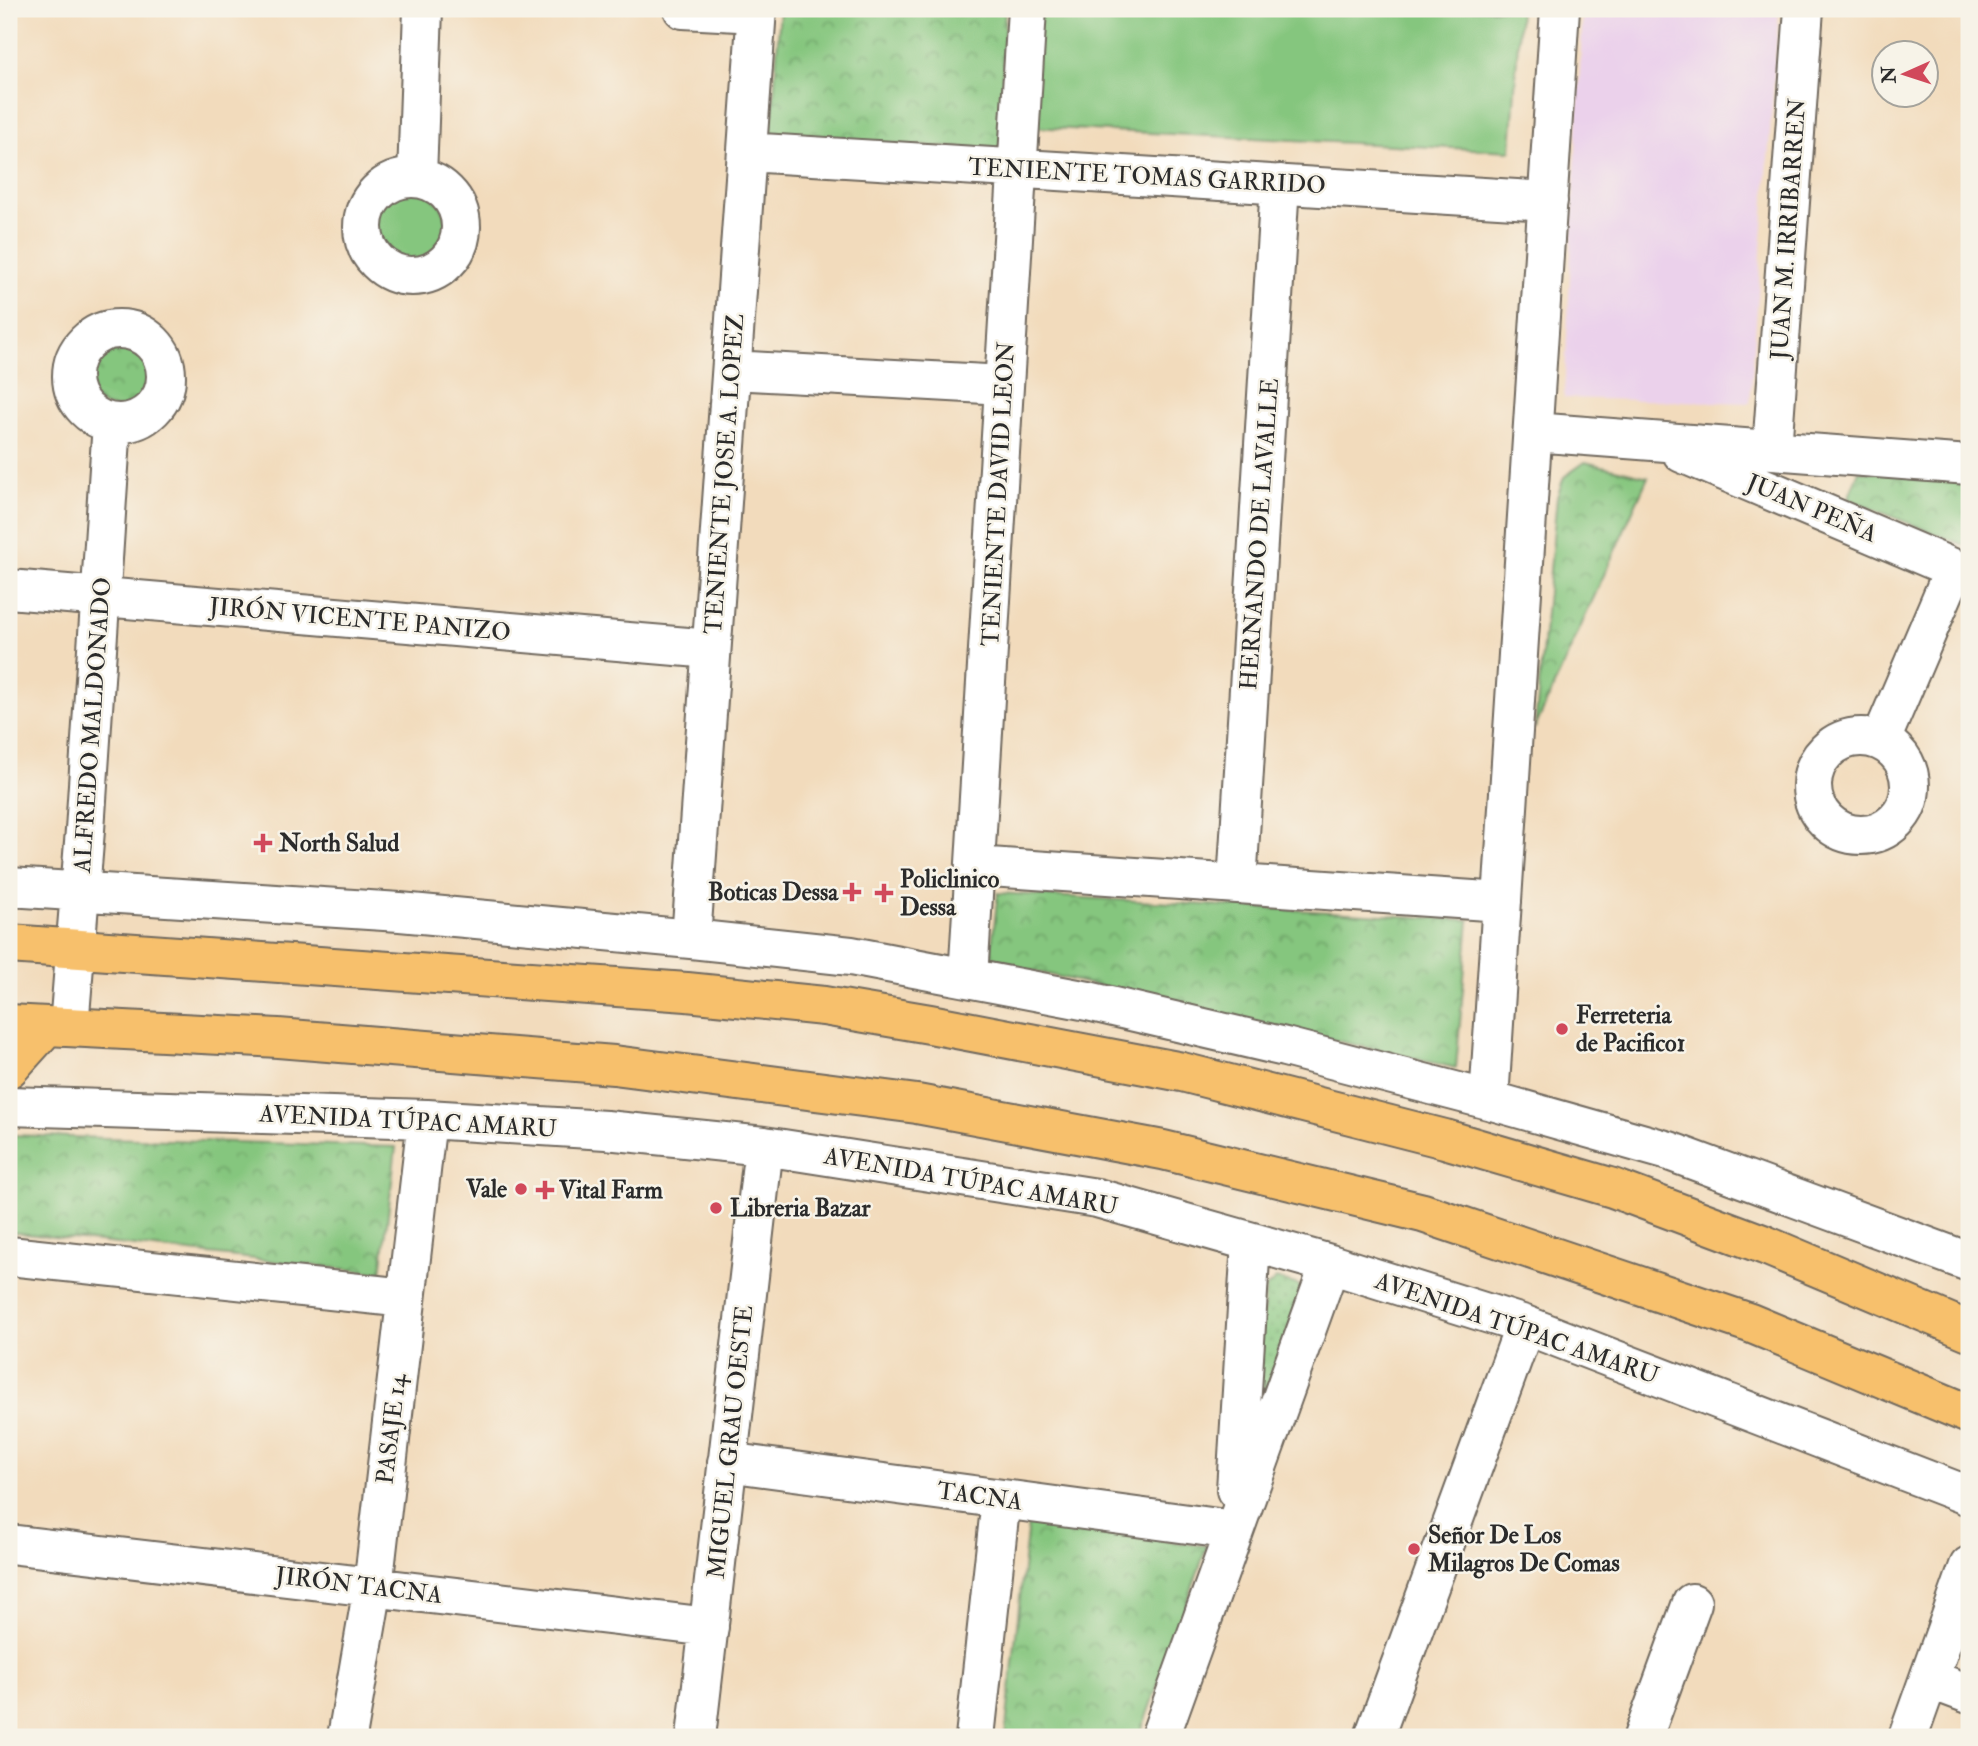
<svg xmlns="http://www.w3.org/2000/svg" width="1978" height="1746" viewBox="0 0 1978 1746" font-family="'IM FELL Double Pica',serif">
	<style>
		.built { fill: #ebd1eb }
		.grass { fill: url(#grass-dots); stroke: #587854; stroke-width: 2 }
		.park { fill: url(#park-crowns); stroke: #587854; stroke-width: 2 }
		.garden { fill: #85c67e; stroke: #587854; stroke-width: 2 }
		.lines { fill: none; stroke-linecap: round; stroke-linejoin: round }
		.minor-casing { stroke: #71695e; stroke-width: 42 }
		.highway-casing { stroke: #71695e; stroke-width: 42 }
		.minor { stroke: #fff; stroke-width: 38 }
		.highway { stroke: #f7c06c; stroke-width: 38 }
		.poi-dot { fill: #d1495b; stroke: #f7f3e8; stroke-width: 2.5 }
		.labels { text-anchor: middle; stroke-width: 5; stroke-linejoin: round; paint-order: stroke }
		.street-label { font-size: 24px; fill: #2b2b2b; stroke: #f7f3e8 }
		.poi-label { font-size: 24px; font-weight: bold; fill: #2b2b2b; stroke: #f7f3e8; text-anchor: start }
	</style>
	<defs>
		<pattern id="grass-dots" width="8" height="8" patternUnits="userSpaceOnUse" patternTransform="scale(1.75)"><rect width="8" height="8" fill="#85c67e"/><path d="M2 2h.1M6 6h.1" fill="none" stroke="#6da167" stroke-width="1.8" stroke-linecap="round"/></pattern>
		<pattern id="park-crowns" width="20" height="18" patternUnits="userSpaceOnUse" patternTransform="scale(1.75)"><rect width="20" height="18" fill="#85c67e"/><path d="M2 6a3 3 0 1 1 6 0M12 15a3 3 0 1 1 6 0" fill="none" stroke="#6da167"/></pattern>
	</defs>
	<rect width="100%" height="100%" fill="#f7f3e8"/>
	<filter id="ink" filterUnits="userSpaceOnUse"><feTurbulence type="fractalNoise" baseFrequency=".0143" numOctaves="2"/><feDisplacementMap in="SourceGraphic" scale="14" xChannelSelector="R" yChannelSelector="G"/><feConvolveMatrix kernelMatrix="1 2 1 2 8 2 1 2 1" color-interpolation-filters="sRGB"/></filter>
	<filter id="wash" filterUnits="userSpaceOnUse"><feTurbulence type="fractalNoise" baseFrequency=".00686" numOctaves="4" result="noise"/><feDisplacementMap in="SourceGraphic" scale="28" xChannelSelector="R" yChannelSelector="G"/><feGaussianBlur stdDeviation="1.57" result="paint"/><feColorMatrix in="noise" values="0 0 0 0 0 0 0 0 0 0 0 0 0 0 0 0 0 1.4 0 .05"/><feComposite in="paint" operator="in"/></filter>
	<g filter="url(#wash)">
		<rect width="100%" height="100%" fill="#f2dbbc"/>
		<path class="built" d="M1583,9H1779L1750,403L1564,398Z"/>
		<path class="grass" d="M1276,1279L1299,1285L1301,1294L1262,1402L1254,1400L1266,1288Z"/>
		<path class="park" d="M780,9H1005L1000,150L771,138Z
			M83 374a34 34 0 1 1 68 0a34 34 0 1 1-68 0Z
			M1585,462L1648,477L1535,728L1557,497L1564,477Z
			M1859,471L1969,482V547L1848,499Z
			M998,893L1469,920L1456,1068L990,961Z
			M9,1135L396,1147L381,1273L9,1232Z
			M1028,1523L1207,1546L1139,1737H1005Z"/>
		<path class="garden" d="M1038,9H1520L1511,151L1031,127Z
			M371 227a38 38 0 1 1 76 0a38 38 0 1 1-76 0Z"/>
	</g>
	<g filter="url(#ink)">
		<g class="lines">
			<defs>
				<path id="minor" d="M683,9L757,13
					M747,152L1548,201
					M417,177L423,9
					M363 227a49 49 0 1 1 98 0a49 49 0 1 1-98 0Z
					M72 376a47 47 0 1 1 94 0a47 47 0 1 1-94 0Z
					M732,370L1004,385
					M1533,432L1969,465
					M1772,450L1804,9
					M1682,453L1969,575
					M9,589L711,649
					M1812 786a49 49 0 1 1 98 0a49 49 0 1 1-98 0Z
					M1881,740L1954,569
					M975,866L1502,902
					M1237,884L1280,184
					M9,887L400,912L691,939L851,956L1088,1001L1285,1047L1489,1100L1669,1151L1969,1262
					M691,939L757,9
					M968,978L1027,9
					M69,1027L85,830L112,423
					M1489,1100L1560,9
					M9,1106L427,1119L606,1130L764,1146L1097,1198L1330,1264L1525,1325L1969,1496
					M9,1256L406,1298
					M727,1462L1233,1530
					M1236,1490L1251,1242
					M9,1544L709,1627
					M1929,1679L1969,1694
					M347,1737L373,1587L427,1119
					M696,1737L764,1146
					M975,1737L1001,1499
					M1160,1737L1330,1264
					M1374,1737L1525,1325
					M1643,1737L1692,1603
					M1908,1737L1969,1566"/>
				<path id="highway" d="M9,944L687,992L824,1006L930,1024L1182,1072L1445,1139L1613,1188L1765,1245L1969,1331
					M9,1024L278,1038L614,1065L917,1104L1163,1150L1423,1213L1750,1323L1969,1414
					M9,1068L46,1027"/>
			</defs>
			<use href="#minor" class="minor-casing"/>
			<use href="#highway" class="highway-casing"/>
			<use href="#minor" class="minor"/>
			<use href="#highway" class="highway"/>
		</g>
	</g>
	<g class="poi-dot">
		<path d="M259.5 832.5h7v7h7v7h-7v7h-7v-7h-7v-7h7z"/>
		<path d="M848.5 881.5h7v7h7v7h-7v7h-7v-7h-7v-7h7z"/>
		<path d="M880.5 882.5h7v7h7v7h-7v7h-7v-7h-7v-7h7z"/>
		<circle cx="1562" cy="1029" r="7"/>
		<circle cx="521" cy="1189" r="7"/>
		<path d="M541.5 1179.5h7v7h7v7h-7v7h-7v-7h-7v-7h7z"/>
		<circle cx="716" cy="1208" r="7"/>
		<circle cx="1414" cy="1549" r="7"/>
	</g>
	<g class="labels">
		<g class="street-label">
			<text transform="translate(1147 176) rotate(3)" y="8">TENIENTE TOMAS GARRIDO</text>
			<text transform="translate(1788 229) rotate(-86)" y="8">JUAN M. IRRIBARREN</text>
			<text transform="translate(724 474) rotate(-86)" y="8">TENIENTE JOSE A. LOPEZ</text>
			<text transform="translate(998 494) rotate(-87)" y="8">TENIENTE DAVID LEON</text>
			<text transform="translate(1812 508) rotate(23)" y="8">JUAN PEÑA</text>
			<text transform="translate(1259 534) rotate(-86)" y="8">HERNANDO DE LAVALLE</text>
			<text transform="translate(360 619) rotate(5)" y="8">JIRÓN VICENTE PANIZO</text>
			<text transform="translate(92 725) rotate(-86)" y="8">ALFREDO MALDONADO</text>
			<text transform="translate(408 1121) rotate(3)" y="8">AVENIDA TÚPAC AMARU</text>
			<text transform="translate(971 1181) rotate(10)" y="8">AVENIDA TÚPAC AMARU</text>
			<text transform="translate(1517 1328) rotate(19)" y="8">AVENIDA TÚPAC AMARU</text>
			<text transform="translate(391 1429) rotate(-83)" y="8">PASAJE 14</text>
			<text transform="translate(730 1442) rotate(-84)" y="8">MIGUEL GRAU OESTE</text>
			<text transform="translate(980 1496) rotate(8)" y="8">TACNA</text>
			<text transform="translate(359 1585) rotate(7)" y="8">JIRÓN TACNA</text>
		</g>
		<g class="poi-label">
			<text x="279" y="851">North Salud</text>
			<text x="900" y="887">Policlinico<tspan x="900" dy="28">Dessa</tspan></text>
			<text x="838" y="900" text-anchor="end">Boticas Dessa</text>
			<text x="1576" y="1023">Ferreteria<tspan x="1576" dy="28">de Pacifico1</tspan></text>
			<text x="507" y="1197" text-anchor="end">Vale</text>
			<text x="559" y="1198">Vital Farm</text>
			<text x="730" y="1216">Libreria Bazar</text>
			<text x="1428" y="1543">Señor De Los<tspan x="1428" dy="28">Milagros De Comas</tspan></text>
		</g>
	</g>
	<rect width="1978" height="1746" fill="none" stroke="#f7f3e8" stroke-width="35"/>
	<g transform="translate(1905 74) rotate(267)"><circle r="33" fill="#f7f3e8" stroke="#a5a39c" stroke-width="2"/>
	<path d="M0-5L12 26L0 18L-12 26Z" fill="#d1495b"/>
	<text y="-10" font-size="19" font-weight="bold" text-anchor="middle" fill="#2b2b2b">N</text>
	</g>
</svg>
